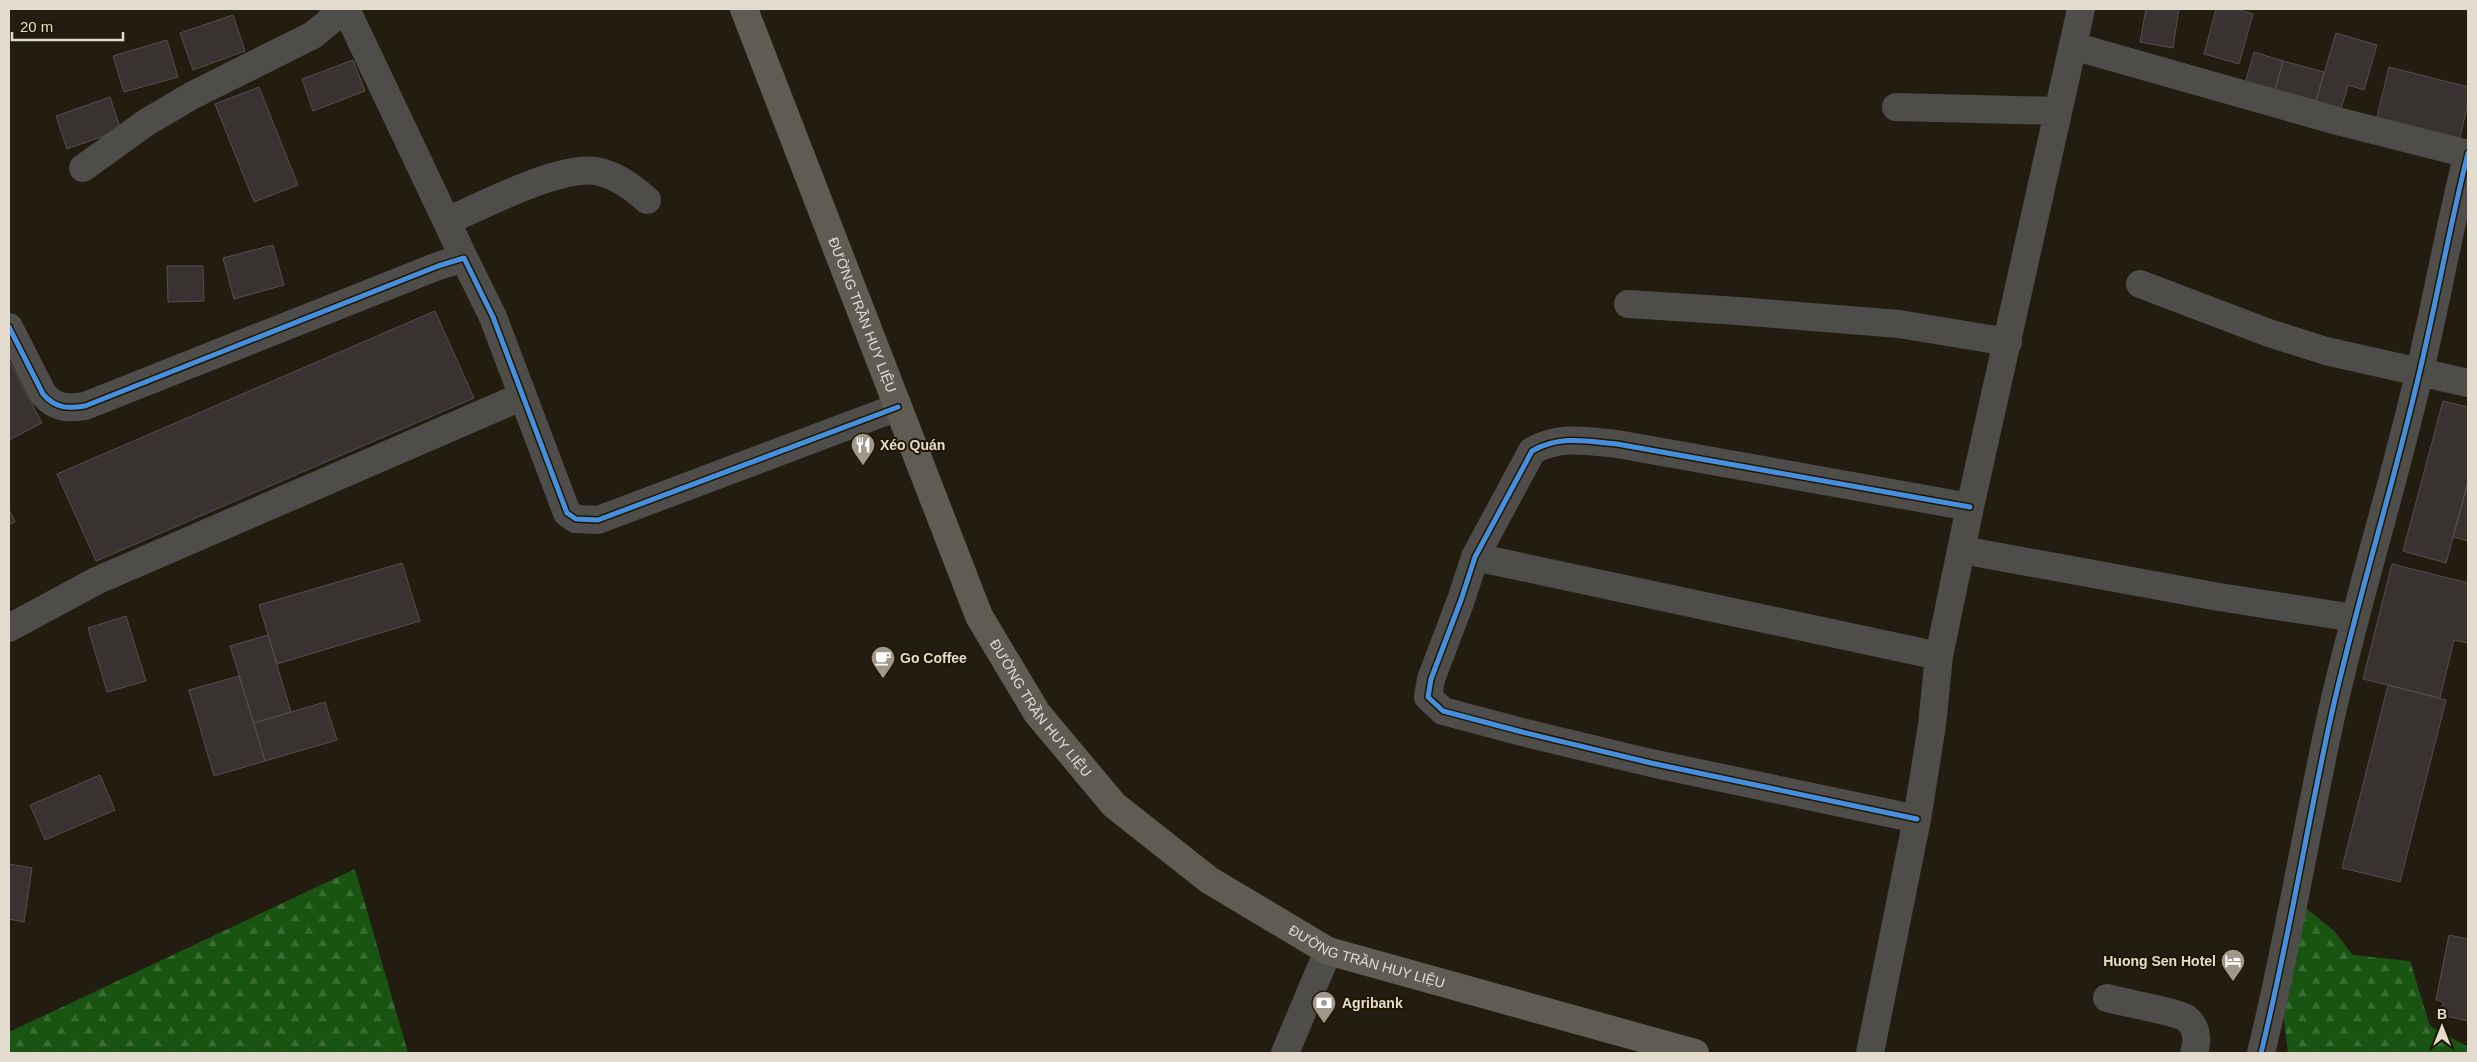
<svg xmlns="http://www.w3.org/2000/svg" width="2477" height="1062" viewBox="0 0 2477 1062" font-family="Arial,sans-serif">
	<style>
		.forest { fill: url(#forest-firs) }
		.building { fill: #383331; stroke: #544f4e }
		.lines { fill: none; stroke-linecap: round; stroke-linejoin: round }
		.minor { stroke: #4f4d49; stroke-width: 28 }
		.highway { stroke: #5f5c53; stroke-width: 28 }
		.cycleway-casing { stroke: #211601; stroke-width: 8 }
		.cycleway { stroke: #468fdf; stroke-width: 5 }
		.labels { text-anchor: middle; stroke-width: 4; stroke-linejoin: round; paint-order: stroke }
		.street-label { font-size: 14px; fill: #e3dbce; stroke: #211601 }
		.poi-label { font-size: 14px; font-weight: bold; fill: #e3dbce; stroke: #211601; text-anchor: start }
	</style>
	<defs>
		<pattern id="forest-firs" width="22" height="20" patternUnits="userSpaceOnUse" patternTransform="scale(1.25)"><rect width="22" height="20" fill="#1a5413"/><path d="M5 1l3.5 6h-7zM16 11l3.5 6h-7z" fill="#3b6c34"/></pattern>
	</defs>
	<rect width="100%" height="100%" fill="#231c10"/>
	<path class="forest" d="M355,869L408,1053H9V1032Z
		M2306,908L2334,931L2353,955L2410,961L2430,1026L2468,1047V1053H2288L2283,1011Z"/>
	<path class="building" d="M2146,9H2179L2173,48L2140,42Z
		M2216,9H2236L2253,14L2239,64L2204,54Z
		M233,15L245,51L193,70L180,33Z
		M2336,33L2377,45L2364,90L2348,85L2341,109L2316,101Z
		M167,40L178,77L124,92L113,56Z
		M2254,52L2283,61L2273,96L2244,87Z
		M353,60L365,91L313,111L302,79Z
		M2283,61L2324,72L2316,101L2275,90Z
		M2389,67L2468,87V103L2459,141L2376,121Z
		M259,87L298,185L254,202L215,104Z
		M110,97L121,130L67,149L56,116Z
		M273,245L284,285L234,299L223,258Z
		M167,266H203L204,301L168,302Z
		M435,311L474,398L96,561L57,474Z
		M9,361L42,423L9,440Z
		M2443,401L2468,407V482L2446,563L2403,551Z
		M2468,482V541L2453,537Z
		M9,509L15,522L9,525Z
		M402,563L420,621L277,664L259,605Z
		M2392,564L2468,583V640L2467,643L2454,640L2440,698L2363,679Z
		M126,616L146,681L107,692L88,628Z
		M268,635L291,712L254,723L230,646Z
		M239,676L265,761L214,776L189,690Z
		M2388,685L2446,700L2400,882L2342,868Z
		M325,702L337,740L265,761L254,723Z
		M100,775L115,810L45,840L30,805Z
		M9,864L32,868L24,922L9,919Z
		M2449,935L2468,939V1021L2441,1015L2443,1002L2436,1000Z"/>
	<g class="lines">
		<path class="minor" d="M346,9L464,258
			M2073,46L2341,122L2468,154
			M1896,107L2058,111
			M83,168L147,122L193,95L313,35L330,21L336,9
			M447,221C482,206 565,162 600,172C619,177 632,187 647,200
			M2140,284L2269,333L2326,351L2468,383
			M1628,304L1738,311L1899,324L2008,342
			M9,327L43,394C55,408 67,409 85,406L438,266L464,258L493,317L567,513L576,519L598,520L898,407
			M1962,550L2219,597L2354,618
			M1475,557L1939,656
			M9,628L96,581L523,396
			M1917,819L1651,763L1522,732L1443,711L1428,697L1431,679L1461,600L1475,557L1532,451C1560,435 1586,441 1617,444L1970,507
			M2107,998C2121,1002 2177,1012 2186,1018C2197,1026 2198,1041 2194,1053
			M1285,1053L1328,951
			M1870,1053L1917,819L1932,725L1939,656L1970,507L2081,9
			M2261,1053C2288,943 2306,832 2330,721C2356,603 2393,488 2420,370C2437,298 2450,225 2468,153"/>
		<path class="highway" id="s1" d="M744,9L979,616L1037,713L1114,805L1209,880L1328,951L1695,1053"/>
		<defs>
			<path id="cycleway" d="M9,327L43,394C55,408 67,409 85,406L438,266L464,258L493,317L567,513L576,519L598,520L898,407
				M1917,819L1651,763L1522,732L1443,711L1428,697L1431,679L1461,600L1475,557L1532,451C1560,435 1586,441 1617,444L1970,507
				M2261,1053C2288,943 2306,832 2330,721C2356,603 2393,488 2420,370C2437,298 2450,225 2468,153"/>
		</defs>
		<use href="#cycleway" class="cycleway-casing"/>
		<use href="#cycleway" class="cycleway"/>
	</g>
	<defs>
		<symbol id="restaurant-pin" viewBox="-11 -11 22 30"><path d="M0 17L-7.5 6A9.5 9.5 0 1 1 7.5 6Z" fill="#a0988c" stroke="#211601"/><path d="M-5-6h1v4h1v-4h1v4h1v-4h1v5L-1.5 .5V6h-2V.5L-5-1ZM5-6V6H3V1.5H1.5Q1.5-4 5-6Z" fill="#fff"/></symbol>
		<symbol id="cafe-pin" viewBox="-11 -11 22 30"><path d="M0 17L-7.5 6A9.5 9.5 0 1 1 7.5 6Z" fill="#a0988c" stroke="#211601"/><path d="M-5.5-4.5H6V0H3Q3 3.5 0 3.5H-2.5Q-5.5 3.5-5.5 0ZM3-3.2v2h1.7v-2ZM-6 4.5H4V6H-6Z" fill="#fff"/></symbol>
		<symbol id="hotel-pin" viewBox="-11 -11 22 30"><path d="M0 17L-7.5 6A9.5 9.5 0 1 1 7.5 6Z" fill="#a0988c" stroke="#211601"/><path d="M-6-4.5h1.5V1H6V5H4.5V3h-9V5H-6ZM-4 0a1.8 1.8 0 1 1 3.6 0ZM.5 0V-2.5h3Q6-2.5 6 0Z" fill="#fff"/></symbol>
		<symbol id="bank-pin" viewBox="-11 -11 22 30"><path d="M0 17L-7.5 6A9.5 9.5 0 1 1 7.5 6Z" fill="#a0988c" stroke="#211601"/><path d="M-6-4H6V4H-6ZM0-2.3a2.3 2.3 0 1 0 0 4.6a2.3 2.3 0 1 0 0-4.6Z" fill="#fff"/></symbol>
	</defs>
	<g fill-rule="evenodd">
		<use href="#restaurant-pin" x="849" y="431" width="28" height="38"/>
		<use href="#cafe-pin" x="869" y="644" width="28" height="38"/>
		<use href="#hotel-pin" x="2219" y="947" width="28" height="38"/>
		<use href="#bank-pin" x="1310" y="989" width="28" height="38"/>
	</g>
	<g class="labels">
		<g class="street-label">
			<text dy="5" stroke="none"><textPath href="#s1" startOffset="328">ĐƯỜNG TRẦN HUY LIỆU</textPath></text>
			<text dy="5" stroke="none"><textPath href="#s1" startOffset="762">ĐƯỜNG TRẦN HUY LIỆU</textPath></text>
			<text dy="5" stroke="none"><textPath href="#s1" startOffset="1182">ĐƯỜNG TRẦN HUY LIỆU</textPath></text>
		</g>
		<g class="poi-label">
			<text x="880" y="450">Xéo Quán</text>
			<text x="900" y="663">Go Coffee</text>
			<text x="2216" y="966" text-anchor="end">Huong Sen Hotel</text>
			<text x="1342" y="1008">Agribank</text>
		</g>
	</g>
	<rect width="2477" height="1062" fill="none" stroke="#e3dbce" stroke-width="20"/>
	<g transform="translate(2442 1027)" stroke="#211601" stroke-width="4" paint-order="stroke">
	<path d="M0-4L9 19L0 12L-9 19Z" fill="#e3dbce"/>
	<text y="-8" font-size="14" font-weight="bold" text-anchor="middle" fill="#e3dbce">B</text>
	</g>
	<path d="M12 32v8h111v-8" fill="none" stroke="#e3dbce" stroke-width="2.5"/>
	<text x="20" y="32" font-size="15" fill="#e3dbce" stroke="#211601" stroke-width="4" paint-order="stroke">20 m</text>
</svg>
